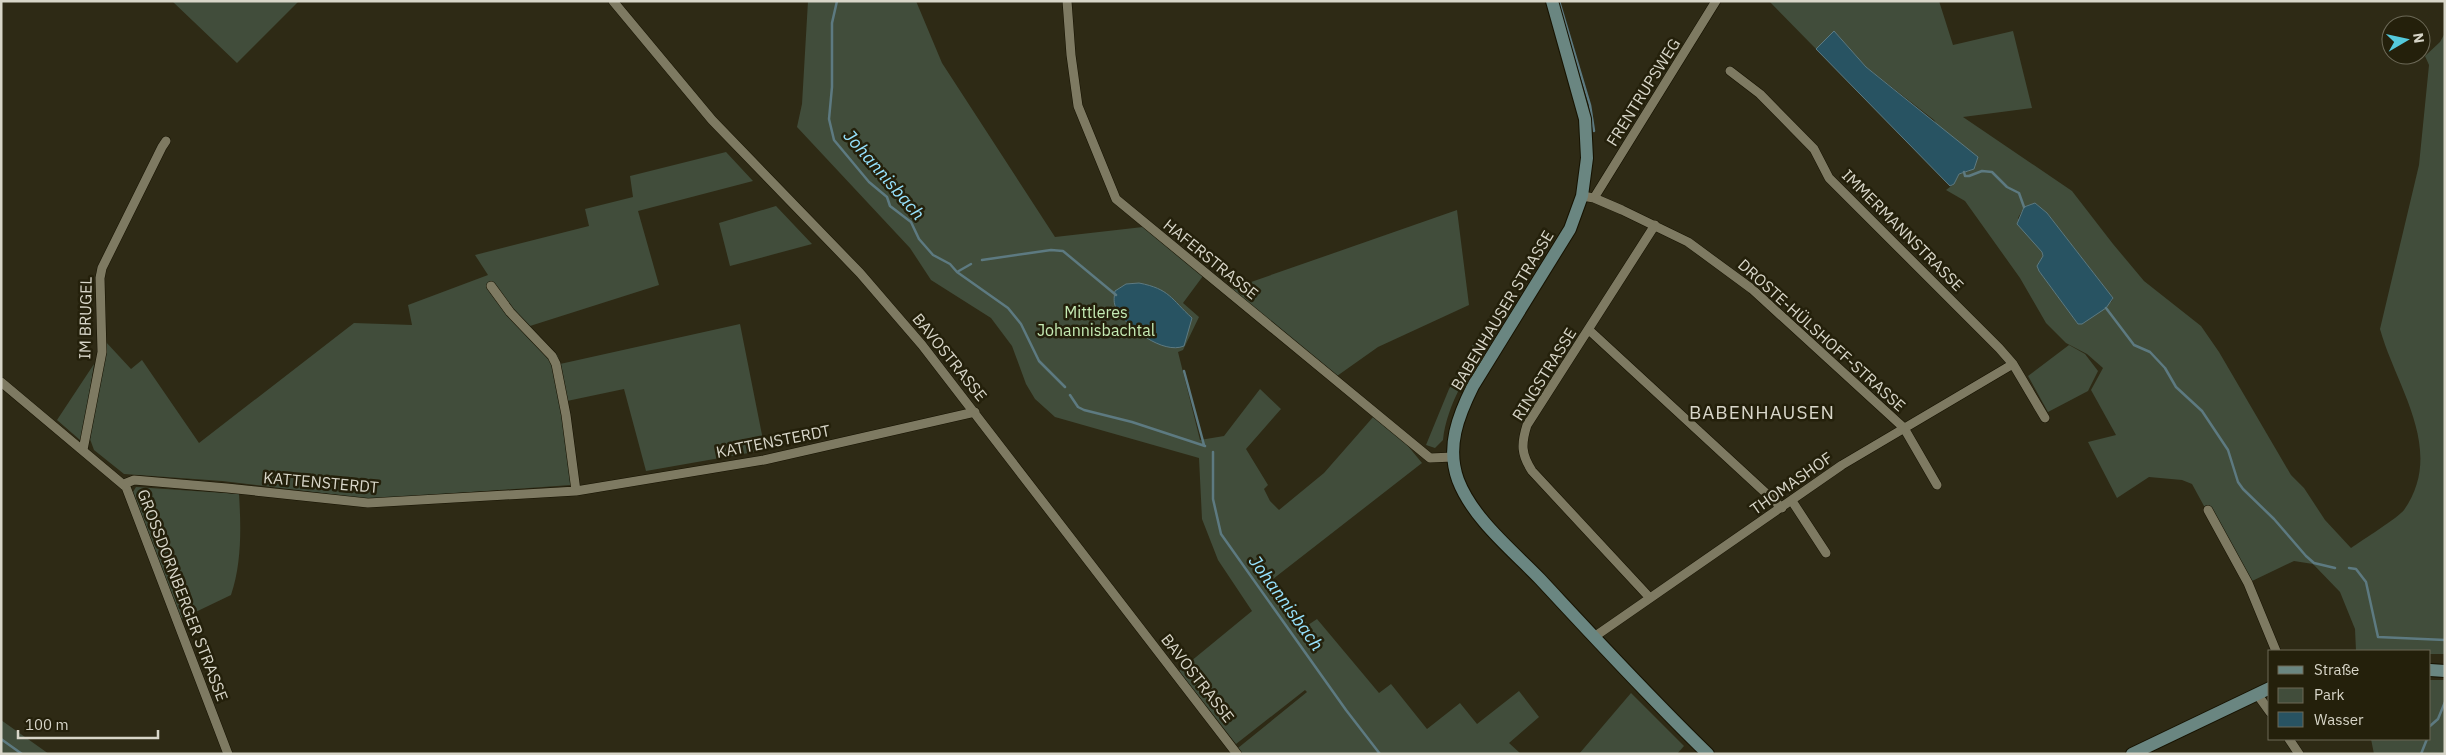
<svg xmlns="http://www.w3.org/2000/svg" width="2446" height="755" viewBox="0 0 2446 755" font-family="'IBM Plex Sans',sans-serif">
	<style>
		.green { fill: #414d3b; fill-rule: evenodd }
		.water { fill: #285362; stroke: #5d7a81 }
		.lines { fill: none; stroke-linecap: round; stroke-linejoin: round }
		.stream { stroke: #5d7a81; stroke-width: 2.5 }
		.minor-casing { stroke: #161201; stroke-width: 10 }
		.secondary-casing { stroke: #161201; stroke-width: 14 }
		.minor { stroke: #7e7a62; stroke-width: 9 }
		.secondary { stroke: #6a8681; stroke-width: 12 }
		.labels { text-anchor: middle; stroke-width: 5; stroke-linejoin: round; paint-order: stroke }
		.street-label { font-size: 16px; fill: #d8d6c9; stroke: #24200b }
		.park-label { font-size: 16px; fill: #c5ebb4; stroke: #24200b }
		.water-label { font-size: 18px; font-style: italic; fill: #97e2fe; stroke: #24200b }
		.quarter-label { font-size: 19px; letter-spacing: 1px; fill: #d8d6c9; stroke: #24200b }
	</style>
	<rect width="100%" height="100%" fill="#2e2a15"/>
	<path class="green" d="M172,1H299L237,63Z
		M808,1H916L942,63L1055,237L1143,227L1203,276L1183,303L1199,317L1183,350L1178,352L1200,440L1224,436L1260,389L1281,409L1246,449L1268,485L1264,489L1270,501L1279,510L1324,473L1374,416L1403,440L1422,463L1273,579L1308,625L1317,619L1379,693L1391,684L1427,729L1460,703L1477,724L1519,691L1539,717L1509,743L1521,754H1243L1238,748L1307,692L1305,690L1236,744L1179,671L1252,611L1218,560L1202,519L1199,458L1055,417L1035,399L1026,384L1012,346L991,318L931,280L910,248L797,127L802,104Z
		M1769,1H1939L1953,45L2013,31L2032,108L1963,117L2072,191L2113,244L2144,281L2201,326L2219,352L2291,475L2304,488L2325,520L2351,548C2361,541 2399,517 2404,510C2446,450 2396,387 2380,329L2419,165L2429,65L2425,56L2440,42L2445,33V654H2430V651H2356L2355,629L2340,592L2313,564L2294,561L2250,582L2212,511L2204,506L2192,484L2182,480L2149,477L2117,498L2088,442L2116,435L2091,390L2103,368L2087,354L2066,343L2046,323L2020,278L1965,201L1946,190L1954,184L1959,174L1969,171L1934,120L1866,67L1834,31L1816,49ZM2035,203L2047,213L2113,298L2112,301L2078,324L2039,271L2037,266L2043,256L2042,252L2018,218L2024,207Z
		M726,152L753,181L638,211L659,285L530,326L558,356L560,364L740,324L765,450L646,471L624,389L567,401L571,485L371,499L222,481L124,474L94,450L90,439L105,341L131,369L142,360L199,443L354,323L412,325L408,305L488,275L475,255L589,226L585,209L633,197L630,176Z
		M776,206L812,244L730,266L719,223Z
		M1457,210L1469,305L1378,347L1337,376L1231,289Z
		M1477,337H1488C1470,370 1447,403 1443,440L1435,448L1426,445L1449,389Z
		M2069,345L2085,354L2098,371L2088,391L2048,412L2028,376Z
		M94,364L83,437L80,440L57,420Z
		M136,487L239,494C241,526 242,563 231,595L181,619L133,492Z
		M2430,680H2445V754H2374L2371,739H2430Z
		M1631,693L1684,746L1677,754H1579Z
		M1,720L49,754H1Z"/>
	<path class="water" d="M1834,31L1866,67L1978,157L1974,169L1959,174L1954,184L1950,186L1816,49Z
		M2035,203L2047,213L2113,298L2106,308L2082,324H2078L2039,271L2037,266L2043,256L2042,252L2017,224L2024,207Z
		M1139,283C1170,289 1171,299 1192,318L1184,346C1163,355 1127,327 1117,310C1113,303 1114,298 1115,291L1126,284Z"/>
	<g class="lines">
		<path class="stream" d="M837,1L832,23V87L829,119L834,140L869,182L887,197L890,206L911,222L919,239L933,255L950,264L957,272L971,264
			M1559,1L1590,105L1594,131
			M1964,172L1965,176H1969L1982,171L1992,172L2007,187L2019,193L2024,207
			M982,260L1051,250L1063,251L1116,295
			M957,272L1008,308L1021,324L1039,361L1065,387
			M2106,308L2134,345L2150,352L2165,368L2176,387L2202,411L2228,450L2238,482L2243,489L2274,519L2306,556L2314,563L2335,568
			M1184,371L1204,445
			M1070,395L1078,407L1084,410L1132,422L1205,446
			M1213,452V499L1221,534L1346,710L1380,754
			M2349,568L2356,569L2366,582L2378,637L2445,640
			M2430,726L2438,719L2445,702
			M1,739L22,754
			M2421,754L2427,739"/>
		<defs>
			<path id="minor" d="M613,1L712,120L860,273L922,345L1237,754
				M1067,1L1071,55L1078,106L1116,199L1430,458L1453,457
				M1730,71L1760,94L1814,149L1829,178L1999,348L2013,364L2045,418
				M1582,196L1594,198L1622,210L1688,242L1752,289L1904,428L1937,485
				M1594,198L1716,1
				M491,286L510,312L552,356L556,364L566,415L576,491
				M1589,330L1782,508
				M1,382L126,487L228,754
				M83,450L102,352L100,278L102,268L162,147L166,141
				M124,484L134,480L227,488L368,503L576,491L764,460L975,412
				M1792,501L1826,553
				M2208,510L2248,583L2276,651
				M1650,598L1532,471C1521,454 1521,444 1527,425L1655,225
				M1594,637L1842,465L2013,364
				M2257,694L2270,712
				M2289,739L2299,754"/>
			<path id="secondary" d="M1552,1L1585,119L1587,158L1582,196L1570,229L1473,386C1458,416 1446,447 1458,480C1473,519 1512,550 1540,579C1595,638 1650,698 1708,754
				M2430,670L2445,671
				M2132,754L2270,688"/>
		</defs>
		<use href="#minor" class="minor-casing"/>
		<use href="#secondary" class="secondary-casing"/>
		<use href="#minor" class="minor"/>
		<use href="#secondary" class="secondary"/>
	</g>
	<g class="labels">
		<g class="street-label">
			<text transform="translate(1643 92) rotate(-58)" y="6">FRENTRUPSWEG</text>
			<text transform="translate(1903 230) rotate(45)" y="6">IMMERMANNSTRASSE</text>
			<text transform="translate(1211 259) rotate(39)" y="6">HAFERSTRASSE</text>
			<text transform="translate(1502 310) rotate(-59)" y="6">BABENHAUSER STRASSE</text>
			<text transform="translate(85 318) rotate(-89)" y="6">IM BRUGEL</text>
			<text transform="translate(1822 335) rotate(42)" y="6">DROSTE-HÜLSHOFF-STRASSE</text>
			<text transform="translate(950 357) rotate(51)" y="6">BAVOSTRASSE</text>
			<text transform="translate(1544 374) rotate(-58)" y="6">RINGSTRASSE</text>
			<text transform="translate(773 441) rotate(-11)" y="6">KATTENSTERDT</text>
			<text transform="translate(321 482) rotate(5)" y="6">KATTENSTERDT</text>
			<text transform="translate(1791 483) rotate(-35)" y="6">THOMASHOF</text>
			<text transform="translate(183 595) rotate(69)" y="6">GROSSDORNBERGER STRASSE</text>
			<text transform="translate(1198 678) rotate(52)" y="6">BAVOSTRASSE</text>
		</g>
		<g class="park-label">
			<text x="1096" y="318">Mittleres<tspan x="1096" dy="18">Johannisbachtal</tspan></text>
		</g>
		<g class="water-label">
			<text transform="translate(884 175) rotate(49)" y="6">Johannisbach</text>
			<text transform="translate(1286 603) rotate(54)" y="6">Johannisbach</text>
		</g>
		<g class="quarter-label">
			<text x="1762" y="419">BABENHAUSEN</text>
		</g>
	</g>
	<rect width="2446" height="755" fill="none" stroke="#d8d6c9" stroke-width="5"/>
	<rect x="2268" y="650" width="162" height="90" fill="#24200b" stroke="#6c6957"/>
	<rect x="2278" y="666" width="25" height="8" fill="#6a8681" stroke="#6c6957"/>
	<text x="2314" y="675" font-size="15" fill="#d8d6c9">Straße</text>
	<rect x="2278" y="688" width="25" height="15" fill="#414d3b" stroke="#6c6957"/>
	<text x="2314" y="700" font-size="15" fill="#d8d6c9">Park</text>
	<rect x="2278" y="712" width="25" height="15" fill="#285362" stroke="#6c6957"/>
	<text x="2314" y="725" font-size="15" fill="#d8d6c9">Wasser</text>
	<g transform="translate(2406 40) rotate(81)"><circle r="24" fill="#24200b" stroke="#6c6957"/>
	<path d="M0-4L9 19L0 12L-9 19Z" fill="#54cadd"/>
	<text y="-8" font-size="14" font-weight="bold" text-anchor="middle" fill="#d8d6c9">N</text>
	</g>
	<path d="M18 730v8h140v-8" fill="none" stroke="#d8d6c9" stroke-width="2.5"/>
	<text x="25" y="730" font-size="15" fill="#d8d6c9" stroke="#24200b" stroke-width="4" paint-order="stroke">100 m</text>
</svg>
